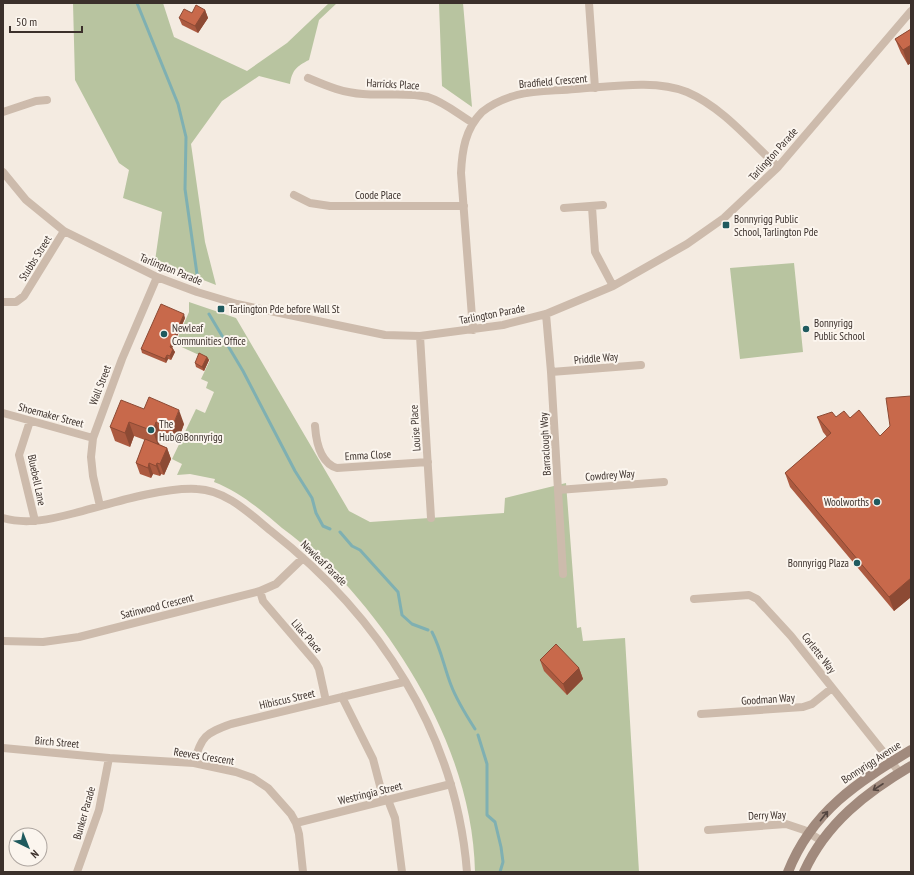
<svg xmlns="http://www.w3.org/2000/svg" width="914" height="875" viewBox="0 0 914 875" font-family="'PT Sans Narrow',sans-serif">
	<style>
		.green { fill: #b8c4a0 }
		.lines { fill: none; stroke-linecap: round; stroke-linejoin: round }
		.stream { stroke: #7fb0b2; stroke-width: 3 }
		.street { stroke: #cdbbac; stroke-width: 8 }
		.secondary { stroke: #a18a7d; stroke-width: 10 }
		.wall { fill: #ac5a40 }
		.shaded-wall { fill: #8c4a34 }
		.building { fill: #c8694b; stroke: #8c4a34 }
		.oneway { stroke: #544640 }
		.poi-dot { fill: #1f5a5e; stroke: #fbf5ee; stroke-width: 1.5 }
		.labels { text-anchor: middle; stroke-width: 4; stroke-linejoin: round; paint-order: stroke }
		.street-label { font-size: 11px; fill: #3b302b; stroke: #fbf5ee }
		.poi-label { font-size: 11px; fill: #3b302b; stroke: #fbf5ee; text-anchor: start }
	</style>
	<rect width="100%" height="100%" fill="#f4ebe1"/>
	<path class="green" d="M73,3H163L174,37L247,71L287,43L329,3H337L319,20L309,60C297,66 292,70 290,84L259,76L222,101L191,144L205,242L216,285L155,261L162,212L123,198L129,170L119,163L75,80Z
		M439,3H463L472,107L442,86Z
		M794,263L803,352L740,359L730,268Z
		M189,302L236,318L349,511L370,522L504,513L505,498L566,483L577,628L581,627L583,641L625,638L639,872H475C473,768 417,665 350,589C330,566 306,546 282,528C261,510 240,492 214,482L215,479L190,474L177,475L182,464L172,459L196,409L205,413L214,392L206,388L208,382L201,379L210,360L175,344L189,312Z"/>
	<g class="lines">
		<path class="stream" d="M137,3L178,104L186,137L185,189L197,274
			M209,314L243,371L295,471L312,498L316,513L323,526L330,529
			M340,532L352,546L360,550L398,592L402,615L412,624L428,630
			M432,632C441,649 444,667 451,685C457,701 466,715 475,729
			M478,735L487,764V815L495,822L501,847L503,862L500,872"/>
		<path class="street" d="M589,3L595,88
			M308,78C327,86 343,93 363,94C385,96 407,92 428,97C444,102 458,114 473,123
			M3,112L36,101L47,100
			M3,172L26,200L64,231L157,277L197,292L237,304L385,335L420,336L503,325L546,314L613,286L687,244L724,218L778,167L911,11
			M294,195L310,203L330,206H464
			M592,207L595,252L613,286
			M564,208L603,205
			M3,302H16L24,296L64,231
			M546,314L551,372L563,574
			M473,330L461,173C462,151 465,129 482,112C492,104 506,98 517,95C536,90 556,91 575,89C609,87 655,79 687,92C722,107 750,141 778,167
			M420,336L431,518
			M551,372L641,365
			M3,413L93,438
			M30,421L19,455L35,521
			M315,426C316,440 320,463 337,468L428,462
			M558,490L664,482
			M100,506L93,476L91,457L93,438L122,359L157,277
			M3,518C27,525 52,519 75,513C109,504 162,487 197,489C226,490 250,514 271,531C379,616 456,733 467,872
			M260,591L263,601L316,663L319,669L326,701
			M694,599L749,595L757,599L791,636L900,773
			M3,641L43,642L79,637L260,591L276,584L303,558
			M342,697L373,759L384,801
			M701,714L803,707L812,704L832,688
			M3,748L109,758L194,763L236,772L253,778L268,788L291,814L296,823L299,834L303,872
			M194,763C201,736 206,733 231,724L404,682
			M388,800L395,818L402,872
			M296,823L451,784
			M708,830L786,824L804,830L822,841
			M77,872L99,810L109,758"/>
		<path class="secondary" d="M788,872C812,811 858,782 911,750
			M804,872C826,823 867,792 911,766"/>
	</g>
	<path class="wall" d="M205,10L208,18L198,33L182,25L179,18L192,13Z
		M911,29V63L908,65L901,53L895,39Z
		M185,318L172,348L173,349L175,352L171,360L168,359L166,363L142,353L141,349Z
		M207,357L209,360L204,371L196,367L195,363Z
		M911,396V597L894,611L790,487L785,473L827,437L823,432L817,417L850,418L880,436L890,426Z
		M144,409L184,424L177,443L162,437L159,444L167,448L171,459L164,475L161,474L160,476L153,474L151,478L140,474L136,463L145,440L134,436L130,447L115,441L110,427Z
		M540,660L579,668L583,679L567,695L544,671Z"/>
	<path class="shaded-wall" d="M205,10L208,18L198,33L195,26Z
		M911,45V63L908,65L903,50Z
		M184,314L185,318L171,351L170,347Z
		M173,349L175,352L171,360L170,356Z
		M167,355L168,359L166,363L165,359Z
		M207,357L209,360L204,371L202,367Z
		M179,410L184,424L177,443L172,428Z
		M129,422L134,436L130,447L125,433Z
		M156,422L162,437L158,446L153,431Z
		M167,448L171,459L164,475L160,464Z
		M149,463L153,474L151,478L148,468Z
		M157,463L161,474L160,476L156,466Z
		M911,578V597L894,611L889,597Z
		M579,668L583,679L567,695L563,684Z"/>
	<path class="building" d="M196,5L205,10L195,26L179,18L184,9L192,13Z
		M911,29V45L903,50L895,39Z
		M161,304L184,314L170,347L173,349L170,356L167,355L165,359L141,349Z
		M199,353L207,357L202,367L195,363Z
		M911,396V578L889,597L785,473L831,433L817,417L832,412L836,417L844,411L850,418L859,410L880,436L890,426L886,398Z
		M149,397L179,410L172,428L156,422L153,431L129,422L125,433L110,427L121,400L144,409Z
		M145,439L167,448L160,464L157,463L156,466L149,463L148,468L136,463Z
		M556,644L579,668L563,684L540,660Z"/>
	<defs><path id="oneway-shaft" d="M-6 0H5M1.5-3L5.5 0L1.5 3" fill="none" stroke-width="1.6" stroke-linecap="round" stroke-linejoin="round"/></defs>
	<g class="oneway">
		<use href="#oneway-shaft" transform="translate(878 787) rotate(147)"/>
		<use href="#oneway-shaft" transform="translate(824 816) rotate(-52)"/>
	</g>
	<g class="poi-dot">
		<rect x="722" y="221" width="8" height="8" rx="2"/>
		<rect x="217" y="305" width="8" height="8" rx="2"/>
		<circle cx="806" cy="329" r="4"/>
		<circle cx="164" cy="334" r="4"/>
		<circle cx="151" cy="430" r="4"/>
		<circle cx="877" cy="502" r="4"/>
		<circle cx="857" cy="563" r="4"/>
	</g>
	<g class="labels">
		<g class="street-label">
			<text transform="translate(553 81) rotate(-5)" y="4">Bradfield Crescent</text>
			<text transform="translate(393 84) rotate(3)" y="4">Harricks Place</text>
			<text transform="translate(773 154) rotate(-48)" y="4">Tarlington Parade</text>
			<text x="378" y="199">Coode Place</text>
			<text transform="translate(35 258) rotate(-58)" y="4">Stubbs Street</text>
			<text transform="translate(171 269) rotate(22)" y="4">Tarlington Parade</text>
			<text transform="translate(492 314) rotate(-11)" y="4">Tarlington Parade</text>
			<text transform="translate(596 358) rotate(-5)" y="4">Priddle Way</text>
			<text transform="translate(100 385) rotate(-69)" y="4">Wall Street</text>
			<text transform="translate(51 415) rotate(15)" y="4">Shoemaker Street</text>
			<text transform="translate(415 428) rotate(-94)" y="4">Louise Place</text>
			<text transform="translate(545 444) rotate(-93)" y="4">Barraclough Way</text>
			<text transform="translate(368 455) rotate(-3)" y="4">Emma Close</text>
			<text transform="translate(610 475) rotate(-4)" y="4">Cowdrey Way</text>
			<text transform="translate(37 480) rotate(78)" y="4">Bluebell Lane</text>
			<text transform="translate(324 563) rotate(44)" y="4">Newleaf Parade</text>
			<text transform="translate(157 606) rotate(-14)" y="4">Satinwood Crescent</text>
			<text transform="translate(307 636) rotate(49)" y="4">Lilac Place</text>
			<text transform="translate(819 653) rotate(52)" y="4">Corlette Way</text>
			<text transform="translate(287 699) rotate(-13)" y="4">Hibiscus Street</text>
			<text transform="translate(768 699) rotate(-4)" y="4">Goodman Way</text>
			<text transform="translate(57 742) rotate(5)" y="4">Birch Street</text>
			<text transform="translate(204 756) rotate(9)" y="4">Reeves Crescent</text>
			<text transform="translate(871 762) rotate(-33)" y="4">Bonnyrigg Avenue</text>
			<text transform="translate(370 793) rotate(-14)" y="4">Westringia Street</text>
			<text transform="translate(84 813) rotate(-74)" y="4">Bunker Parade</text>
			<text transform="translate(767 815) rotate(-2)" y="4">Derry Way</text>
		</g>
		<g class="poi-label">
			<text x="734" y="223">Bonnyrigg Public<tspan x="734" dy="13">School, Tarlington Pde</tspan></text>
			<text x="229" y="313">Tarlington Pde before Wall St</text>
			<text x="814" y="327">Bonnyrigg<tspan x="814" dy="13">Public School</tspan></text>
			<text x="172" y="332">Newleaf<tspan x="172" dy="13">Communities Office</tspan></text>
			<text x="159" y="428">The<tspan x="159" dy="13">Hub@Bonnyrigg</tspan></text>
			<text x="869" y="506" text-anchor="end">Woolworths</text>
			<text x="849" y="567" text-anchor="end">Bonnyrigg Plaza</text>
		</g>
	</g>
	<rect width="914" height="875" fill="none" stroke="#3b302b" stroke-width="8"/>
	<g transform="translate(28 847) rotate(137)"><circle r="19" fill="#fbf5ee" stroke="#aea6a0"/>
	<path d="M0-3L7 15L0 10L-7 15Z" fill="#1f5a5e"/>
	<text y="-6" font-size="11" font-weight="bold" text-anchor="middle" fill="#3b302b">N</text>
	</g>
	<path d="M10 26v6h72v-6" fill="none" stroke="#3b302b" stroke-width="2"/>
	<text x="16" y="26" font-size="12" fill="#3b302b" stroke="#fbf5ee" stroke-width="3" paint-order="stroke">50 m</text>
</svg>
